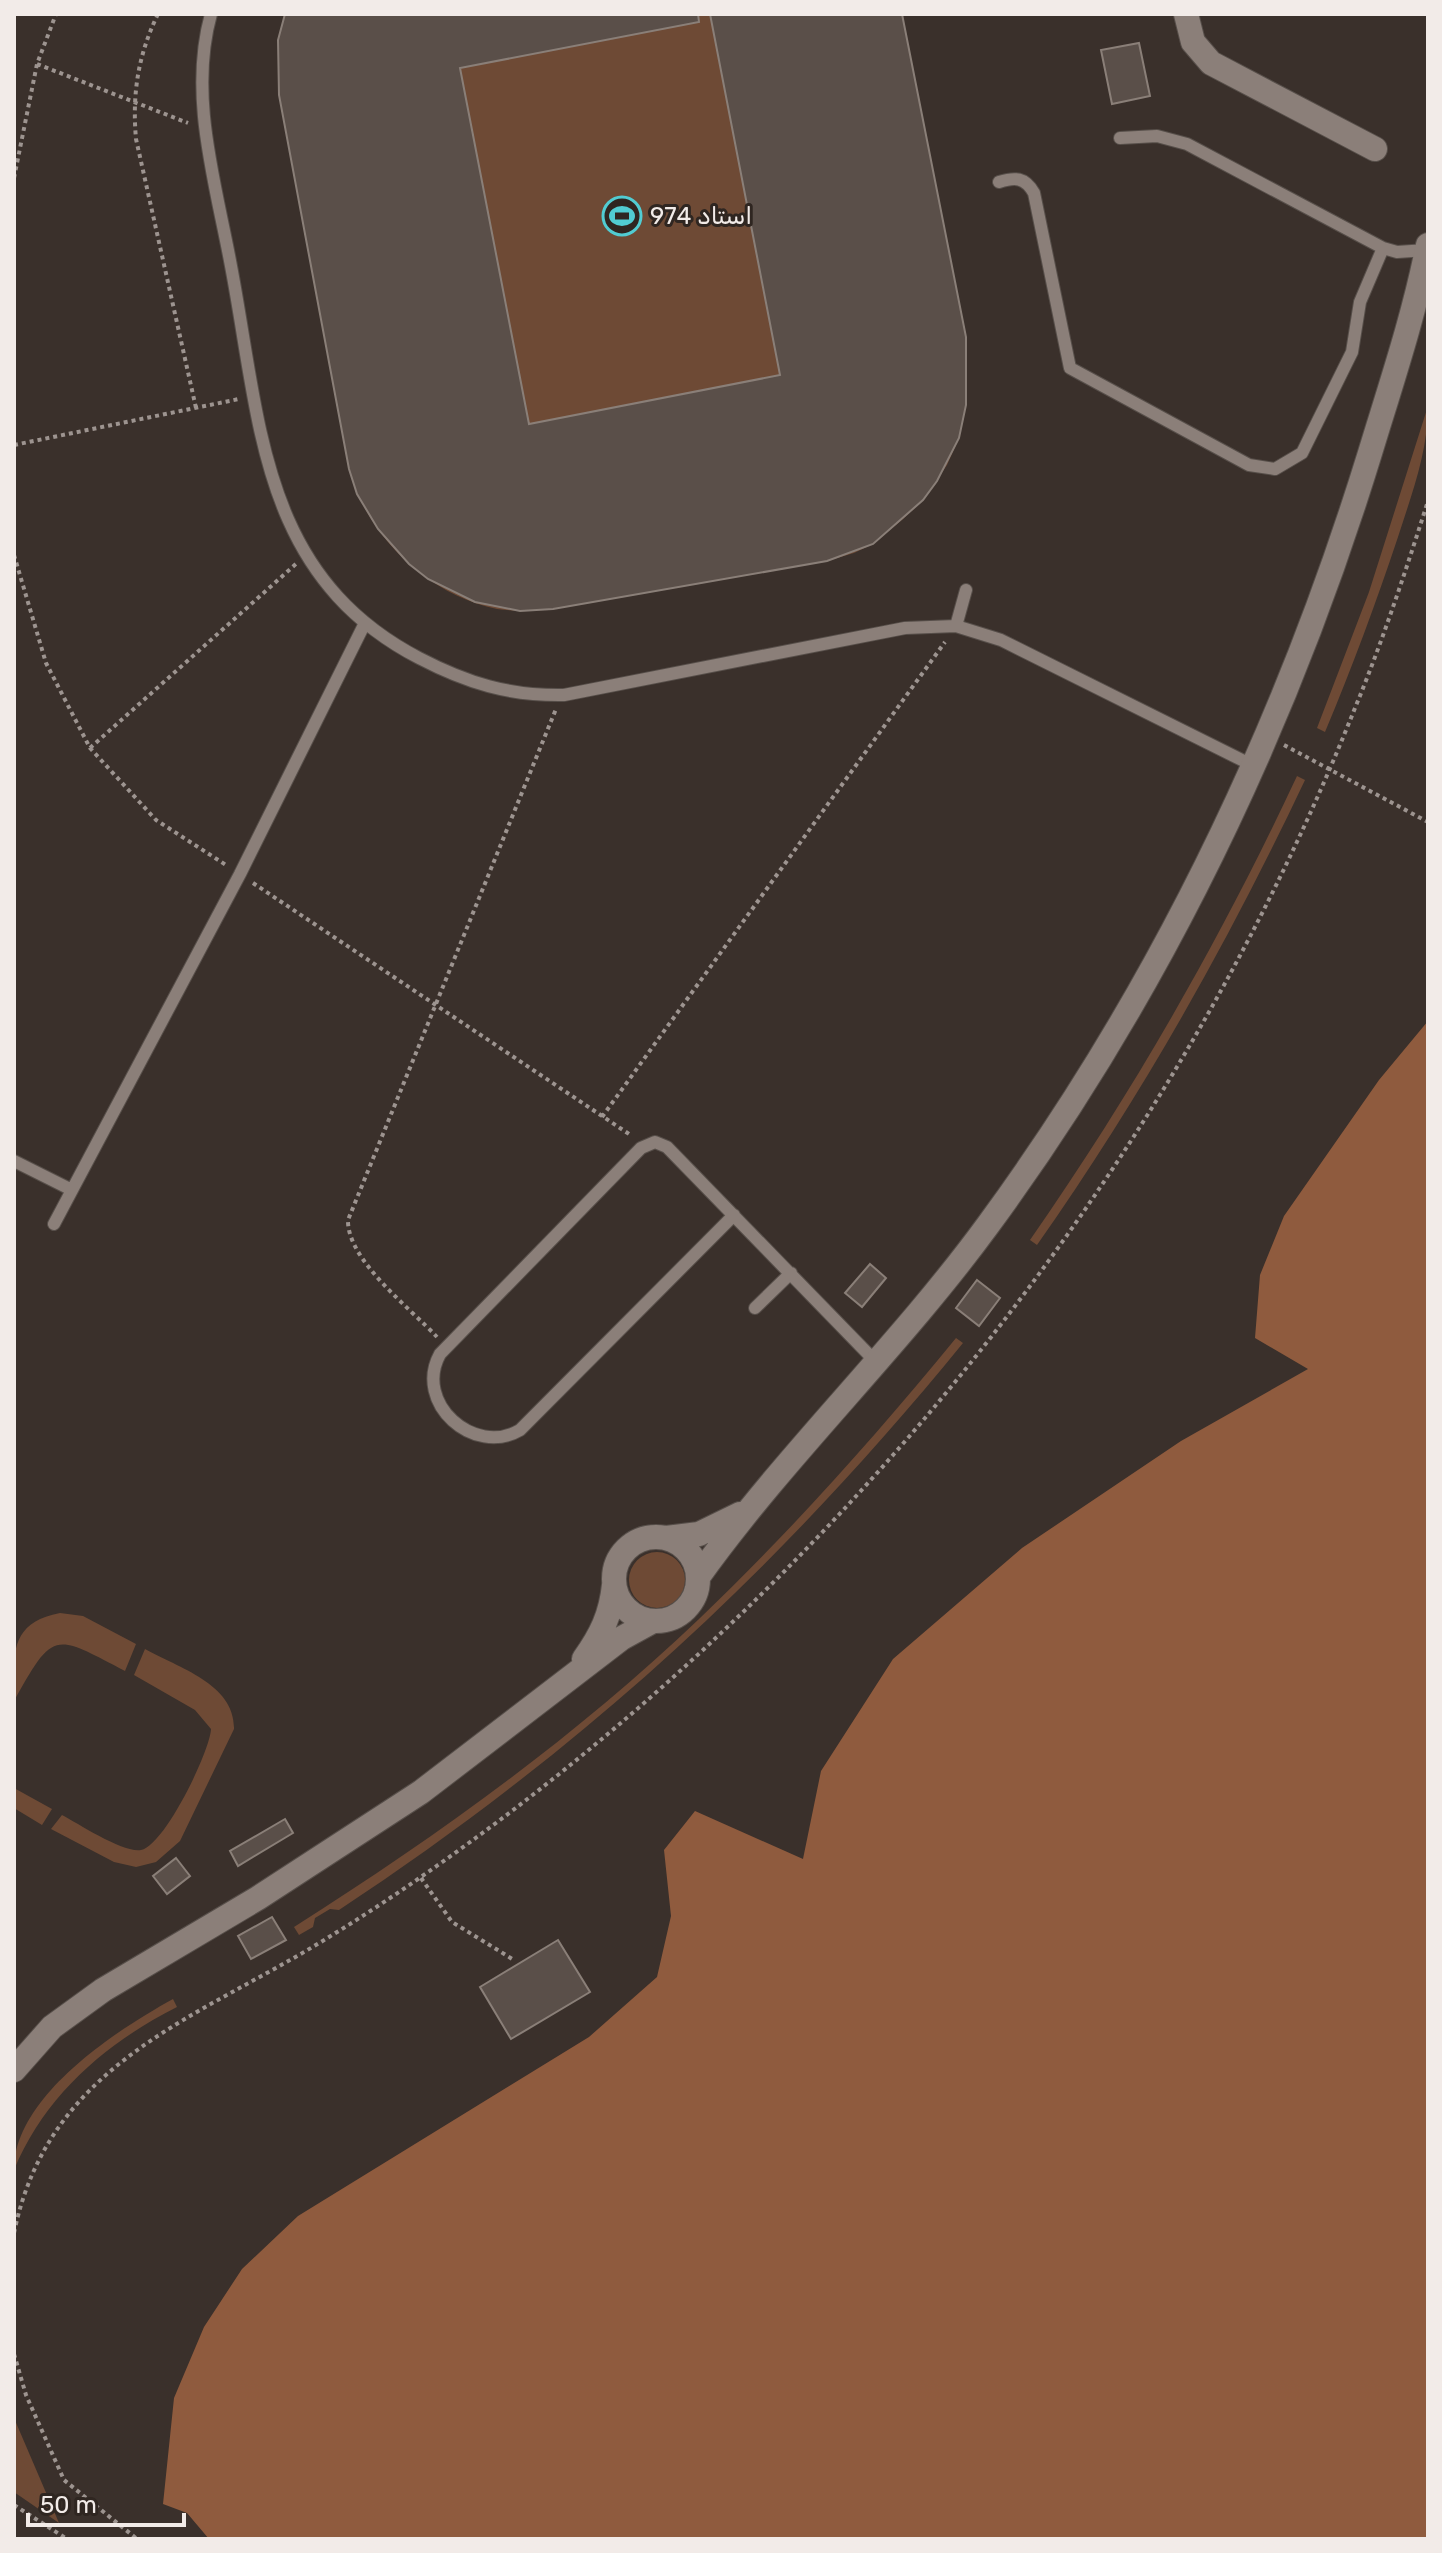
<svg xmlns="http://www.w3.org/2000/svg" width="1442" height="2553" viewBox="0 0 1442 2553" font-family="Rubik,Vazirmatn,sans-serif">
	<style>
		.green { fill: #6e4a35 }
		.water { fill: #8f5b3e }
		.building { fill: #5a4f49; stroke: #8a7f78; stroke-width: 2 }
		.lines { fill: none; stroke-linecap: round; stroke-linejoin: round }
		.lane-casing { stroke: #574f4a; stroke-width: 14 }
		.street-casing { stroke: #574f4a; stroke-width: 26 }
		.path { stroke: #9d9490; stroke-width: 4; stroke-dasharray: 4 4; stroke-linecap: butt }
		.lane { stroke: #8b7f79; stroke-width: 12 }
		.street { stroke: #8b7f79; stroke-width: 24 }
		.labels { text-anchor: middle; stroke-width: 6; stroke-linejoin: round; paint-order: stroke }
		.poi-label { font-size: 24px; fill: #f2ebe8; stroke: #2f2621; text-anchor: start }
	</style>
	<rect width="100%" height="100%" fill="#3a302b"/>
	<path class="green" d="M285,14H902L966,337V405L959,438L947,465L923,500L903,519L873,544L854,553L827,561L553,609C534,610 515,612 497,609C428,595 367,536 349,469L279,95L278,40Z
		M1428,406C1428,452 1412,493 1398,537C1376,603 1352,668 1325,732L1317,728L1369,592Z
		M1297,776L1305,780C1228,943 1141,1097 1037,1245L1030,1240C1133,1092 1221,939 1297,776Z
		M956,1338L963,1343C777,1571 584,1748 339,1910L330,1909L315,1918L313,1927L299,1935L294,1927C438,1836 575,1737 699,1619C791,1531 875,1437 956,1338Z
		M629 1580a28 28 0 1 1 56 0a28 28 0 1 1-56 0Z
		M60,1613L83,1616L136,1644L125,1671C54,1634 54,1629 14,1701C14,1658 7,1623 60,1613Z
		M145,1649C179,1668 235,1684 234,1729L180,1841L156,1862L136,1867L114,1862L51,1829L62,1815C79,1824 123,1853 141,1850C164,1846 210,1752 211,1729L195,1710L134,1675Z
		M14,1788L52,1809L42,1825L14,1808Z
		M173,1999L177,2007C106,2043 45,2095 14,2170C14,2097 115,2031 173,1999Z
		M14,2418L59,2523L14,2492Z"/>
	<path class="water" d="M1428,1021V2539H209L187,2513L163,2504L174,2398L204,2327L242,2269L298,2216L589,2037L657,1977L671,1916L664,1850L695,1811L803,1859L821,1771L893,1659L1022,1548L1181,1441L1308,1369L1255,1338L1260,1275L1284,1216L1379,1080Z"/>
	<path class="building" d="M285,14H698L699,22L460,68L529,424L780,375L710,14H902L966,337V405L959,438L937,481L923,500L873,544L827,561L553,609L520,611L475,602L428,579L409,564L378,529L357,494L349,469L279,95L278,40Z
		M1139,43L1150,96L1112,104L1101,50Z
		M870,1264L886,1278L862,1307L845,1293Z
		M977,1280L1000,1298L979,1326L956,1308Z
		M285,1819L293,1833L238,1866L230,1851Z
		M176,1858L190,1876L167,1894L153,1876Z
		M272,1917L286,1940L251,1959L238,1936Z
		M558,1940L590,1992L511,2039L480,1987Z"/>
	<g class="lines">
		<defs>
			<path id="lane" d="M211,14C188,96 216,184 231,266C261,423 260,575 419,658C467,683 509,696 564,695L905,628L956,626L1001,640L1254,766
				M1120,138L1157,136L1187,144L1383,248L1397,252L1427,250
				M999,182C1015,177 1025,177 1034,193L1070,368L1249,465L1275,469L1302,453L1352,352L1360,302L1383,248
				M956,626L966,590
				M14,1161L72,1190
				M734,1215L520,1430C474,1457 413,1403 440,1354L641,1148L655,1142L667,1147L878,1364
				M54,1224L240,874L364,625
				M755,1308L791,1273"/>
			<path id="street" d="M1186,14L1193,42L1211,63L1375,149
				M614 1579a42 42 0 1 1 84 0a42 42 0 1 1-84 0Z
				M666,1538L699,1534L740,1514
				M698,1577C786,1454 898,1348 988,1225C1159,992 1285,729 1370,453C1391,384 1414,316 1428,245
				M584,1659C601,1635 611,1615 614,1585
				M14,2070L52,2027L103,1990L258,1898L421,1792L622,1638L653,1621"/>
		</defs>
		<use href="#lane" class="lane-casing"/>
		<use href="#street" class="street-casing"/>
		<path class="path" d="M158,14C138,55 132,94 136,139L196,408
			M37,64L188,123
			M14,178L37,64L56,14
			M14,445L239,399
			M14,555L46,663L90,748L156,820L226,865
			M1284,745L1428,822
			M90,748L297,563
			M253,883L632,1136
			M602,1117L945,642
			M437,1337C410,1308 347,1260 348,1220L556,709
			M421,1878L452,1922L514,1960
			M14,2233C49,2062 197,2019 329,1937C388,1901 445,1861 500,1820C876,1536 1181,1145 1355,708C1383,640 1406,570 1428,501
			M14,2354L26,2395L64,2480L137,2539
			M14,2505L67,2539"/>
		<use href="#lane" class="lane"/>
		<use href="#street" class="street"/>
	</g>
	<defs>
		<symbol id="stadium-ring" viewBox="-11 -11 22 22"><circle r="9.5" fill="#2f2621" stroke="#51ccd2" stroke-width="1.5"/><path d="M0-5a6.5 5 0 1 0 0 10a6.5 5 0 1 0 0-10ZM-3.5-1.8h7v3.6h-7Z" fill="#51ccd2"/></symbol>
	</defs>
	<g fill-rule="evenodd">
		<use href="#stadium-ring" x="600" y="194" width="44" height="44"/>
	</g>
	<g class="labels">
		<g class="poi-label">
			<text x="650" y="224">استاد 974</text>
		</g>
	</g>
	<rect width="1442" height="2553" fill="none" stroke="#f2ebe8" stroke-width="32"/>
	<path d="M28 2513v12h156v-12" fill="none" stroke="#f2ebe8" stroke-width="4"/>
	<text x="40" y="2513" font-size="24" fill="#f2ebe8" stroke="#2f2621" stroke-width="6" paint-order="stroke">50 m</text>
</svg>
